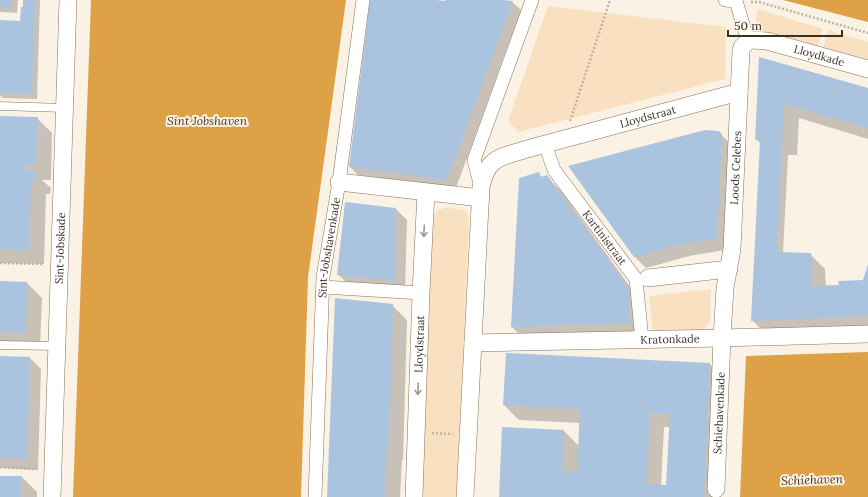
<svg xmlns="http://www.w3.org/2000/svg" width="868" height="497" viewBox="0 0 868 497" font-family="Lora,serif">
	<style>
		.green { fill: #f9e0c0 }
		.water { fill: #dfa146 }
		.shadow { fill: #0003; fill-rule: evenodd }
		.building { fill: #aac4e0; fill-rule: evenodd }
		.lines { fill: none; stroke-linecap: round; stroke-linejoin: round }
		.service-casing { stroke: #877257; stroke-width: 9 }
		.pedestrian-casing { stroke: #877257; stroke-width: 14 }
		.minor-casing { stroke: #877257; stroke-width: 18 }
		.path { stroke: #bdb4a8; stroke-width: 2.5; stroke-dasharray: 2 2; stroke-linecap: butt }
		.service { stroke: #fff; stroke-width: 8 }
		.pedestrian { stroke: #fff; stroke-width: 13 }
		.minor { stroke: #fff; stroke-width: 17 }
		.oneway { stroke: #9c9892 }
		.labels { text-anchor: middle; stroke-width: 4; stroke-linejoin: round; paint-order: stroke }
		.street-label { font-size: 11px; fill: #393024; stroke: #fbf2e6 }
		.water-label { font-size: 12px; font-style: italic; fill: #4f3610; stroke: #fbf2e6 }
	</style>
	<rect width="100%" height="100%" fill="#fbf2e6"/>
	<path class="green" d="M548,6L726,27L725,79L518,132L508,121Z
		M758,9L823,29L818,47L754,33Z
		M828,30L868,42V61L823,49Z
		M446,208L460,209L467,211L469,220L457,497H421L431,222L437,210Z
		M711,289L710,321L703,331L653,333L649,296Z"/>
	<path class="water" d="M91,0H346L308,277L301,497H73Z
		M783,0H868V22Z
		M868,352V497H740L746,356Z"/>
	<path class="shadow" d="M0,0H18L17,13L0,12Z
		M24,0H40L37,99L3,98L0,95V21L21,22Z
		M371,0H428L446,2V0H495L512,2L521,10L456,188L358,175L350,167Z
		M760,58L868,89V139L799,118L797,155H788L783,253L810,254L825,269L826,287L840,286L864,281L868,266V331L767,335L752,320L761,144L756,139Z
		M0,117L37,118L52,133L51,180H42L51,188L50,194H46L44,264L0,263Z
		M718,132L733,146L725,250L689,256L646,268L635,257L570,167Z
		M539,174L543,178L547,177L562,192L643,305L645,338L527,342L512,327L520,179Z
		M396,209L407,220L405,291L349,285L338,274Z
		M0,282L27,283L42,298L40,347L0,346Z
		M392,305L407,320L403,460H402L400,497H328Z
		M0,357L30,358L41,369L38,470L0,468Z
		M710,364L725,379L719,497H500L503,428L564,431L579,446L580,423L519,420L504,405ZM664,427H670L667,486H661Z
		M0,477H22L37,492V497H0Z"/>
	<path class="building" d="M0,0H12V8L0,7Z
		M23,0H35L32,94L0,93V20L20,21L21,7H23Z
		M370,0H436L445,1V0H504L513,1L447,180L349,167Z
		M759,57L868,88V128L784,104L777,252L811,253L812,286L839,285L838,281L863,280L868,264V316L751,321L760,140H755Z
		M0,116L38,117L36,165H26V172H36V180L31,179L29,250L0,249Z
		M705,130L719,131L722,134L717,236L714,239L678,245L634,257L568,166Z
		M539,172L541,177L547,175L629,289L630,323L511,327L519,178Z
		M345,202L396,208L395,281L337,275Z
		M0,281L27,282L26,333L0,332Z
		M335,298L393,304L389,446H387L385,497H327Z
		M506,353L710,363L704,497H499L502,427L564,430L562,471H577L580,409L503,405ZM650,413H670L666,485L646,484Z
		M0,356L30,357L27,459L0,458Z
		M0,476H22V497H0Z"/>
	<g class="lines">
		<defs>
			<path id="service" d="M0,106L65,108
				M0,345L57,346"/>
			<g id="pedestrian">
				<path d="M725,0L736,1L748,41"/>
				<path id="s1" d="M545,144L554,170L636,279L642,340"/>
				<path d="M481,187L474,160L532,0"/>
				<path d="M323,287L421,293"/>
				<path id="s2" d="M315,497L323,277L339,182L363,0"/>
			</g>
			<g id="minor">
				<path d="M339,182L481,198"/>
				<path d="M648,278L729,269"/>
				<path id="s3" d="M473,343L722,338L868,334"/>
				<path id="s4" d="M716,489L722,338L725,288L732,249L741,51L742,47L748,41L752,40L767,41L868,69"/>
				<path id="s5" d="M52,497L68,0"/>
				<path id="s6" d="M414,497L421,293L426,192"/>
				<path id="s7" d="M465,497L481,187C488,156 500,158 527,149L739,92"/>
			</g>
		</defs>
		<use href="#service" class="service-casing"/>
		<use href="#pedestrian" class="pedestrian-casing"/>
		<use href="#minor" class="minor-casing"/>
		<path class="path" d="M751,2H759L868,33
			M570,121L610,0
			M0,263L43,264
			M432,433L453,434
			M0,467L37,469"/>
		<use href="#service" class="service"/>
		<use href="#pedestrian" class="pedestrian"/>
		<use href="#minor" class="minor"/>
	</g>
	<defs><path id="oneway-shaft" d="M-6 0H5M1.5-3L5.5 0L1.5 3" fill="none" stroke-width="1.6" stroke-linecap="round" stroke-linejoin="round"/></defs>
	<g class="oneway">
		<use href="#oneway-shaft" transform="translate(424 231) rotate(93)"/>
		<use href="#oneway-shaft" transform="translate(418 389) rotate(92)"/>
	</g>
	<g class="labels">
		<g class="street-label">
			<text dy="4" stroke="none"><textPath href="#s4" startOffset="525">Lloydkade</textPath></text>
			<text dy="4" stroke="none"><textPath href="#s7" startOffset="500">Lloydstraat</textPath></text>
			<text dy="4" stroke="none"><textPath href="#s4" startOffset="322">Loods Celebes</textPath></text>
			<text dy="4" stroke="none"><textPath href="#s1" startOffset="112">Kartinistraat</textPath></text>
			<text dy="4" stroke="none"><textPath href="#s5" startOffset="249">Sint-Jobskade</textPath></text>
			<text dy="4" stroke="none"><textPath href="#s2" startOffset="250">Sint-Jobshavenkade</textPath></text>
			<text dy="4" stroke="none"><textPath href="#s3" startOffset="197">Kratonkade</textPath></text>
			<text dy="4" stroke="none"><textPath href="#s6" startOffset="153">Lloydstraat</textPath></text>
			<text dy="4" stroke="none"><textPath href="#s4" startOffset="76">Schiehavenkade</textPath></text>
		</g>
		<g class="water-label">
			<text x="207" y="125">Sint Jobshaven</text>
			<text transform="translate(812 480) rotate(-2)" y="4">Schiehaven</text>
		</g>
	</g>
	<path d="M728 30v6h114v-6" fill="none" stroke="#393024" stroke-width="2"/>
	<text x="734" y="30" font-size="12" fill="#393024" stroke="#fbf2e6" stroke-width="3" paint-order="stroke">50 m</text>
</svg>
